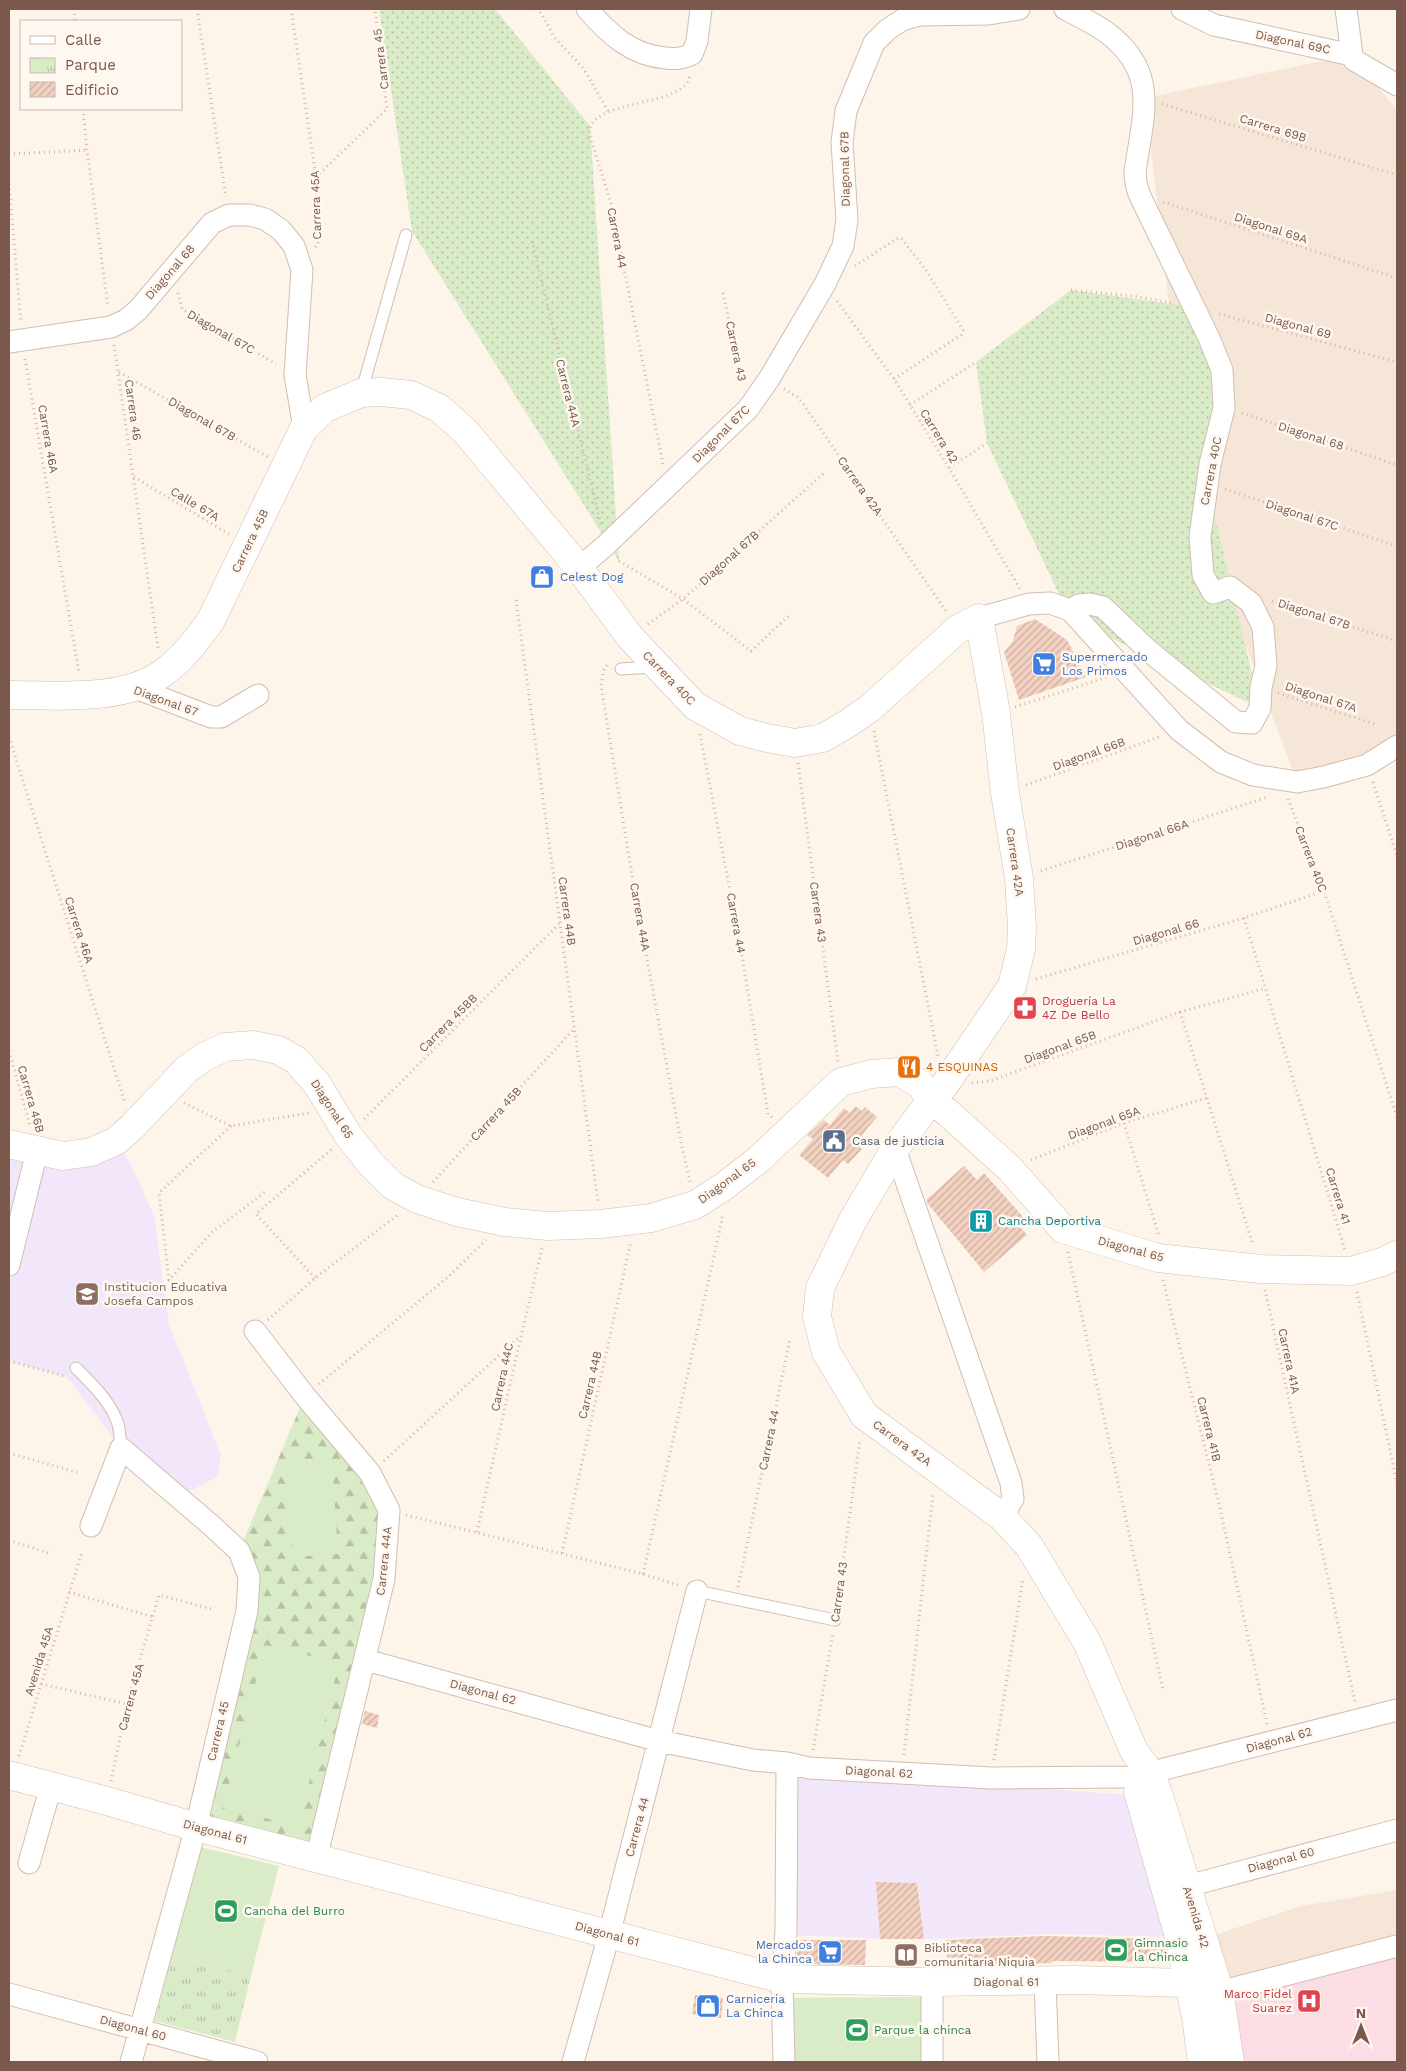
<svg xmlns="http://www.w3.org/2000/svg" width="1406" height="2071" viewBox="0 0 1406 2071" font-family="'Work Sans',sans-serif">
	<style>
		.residential { fill: #f5e6d8 }
		.education { fill: #f1e6fa }
		.medical { fill: #fbdde3 }
		.grass { fill: url(#grass-dots) }
		.forest { fill: url(#forest-firs) }
		.park { fill: url(#park-tufts) }
		.garden { fill: #d9ecc7 }
		.building { fill: url(#building-hatch) }
		.lines { fill: none; stroke-linecap: round; stroke-linejoin: round }
		.lane-casing { stroke: #d3bdb1; stroke-width: 13 }
		.street-casing { stroke: #d3bdb1; stroke-width: 23 }
		.secondary-casing { stroke: #d6bdae; stroke-width: 29 }
		.path { stroke: #d9b4a3; stroke-width: 3; stroke-dasharray: 1 4; stroke-linecap: butt }
		.lane { stroke: #fff; stroke-width: 11 }
		.street { stroke: #fff; stroke-width: 21 }
		.secondary { stroke: #fff; stroke-width: 28 }
		.labels { text-anchor: middle; stroke-width: 5; stroke-linejoin: round; paint-order: stroke }
		.street-label { font-size: 12px; fill: #7a594c; stroke: #fff8f1 }
		.shop-label { font-size: 12px; fill: #366cbe; stroke: #fff8f1; text-anchor: start }
		.health-label { font-size: 12px; fill: #be3a42; stroke: #fff8f1; text-anchor: start }
		.food-label { font-size: 12px; fill: #c56008; stroke: #fff8f1; text-anchor: start }
		.service-label { font-size: 12px; fill: #4e5e75; stroke: #fff8f1; text-anchor: start }
		.culture-label { font-size: 12px; fill: #0d838f; stroke: #fff8f1; text-anchor: start }
		.education-label { font-size: 12px; fill: #785e54; stroke: #fff8f1; text-anchor: start }
		.leisure-label { font-size: 12px; fill: #27864d; stroke: #fff8f1; text-anchor: start }
	</style>
	<defs>
		<pattern id="grass-dots" width="8" height="8" patternUnits="userSpaceOnUse" patternTransform="scale(1.25)"><rect width="8" height="8" fill="#d9ecc7"/><path d="M2 2h.1M6 6h.1" fill="none" stroke="#b5c2a4" stroke-width="1.8" stroke-linecap="round"/></pattern>
		<pattern id="forest-firs" width="22" height="20" patternUnits="userSpaceOnUse" patternTransform="scale(1.25)"><rect width="22" height="20" fill="#d9ecc7"/><path d="M5 1l3.5 6h-7zM16 11l3.5 6h-7z" fill="#b5c2a4"/></pattern>
		<pattern id="park-tufts" width="24" height="20" patternUnits="userSpaceOnUse" patternTransform="scale(1.25)"><rect width="24" height="20" fill="#d9ecc7"/><path d="M3 7l-1-3M5 7V3M7 7l1-3M15 17l-1-3M17 17v-4M19 17l1-3" fill="none" stroke="#b5c2a4"/></pattern>
		<pattern id="building-hatch" width="6" height="6" patternUnits="userSpaceOnUse" patternTransform="scale(1.25)"><rect width="6" height="6" fill="#f3d1c1"/><path d="M-1 1l2-2M0 6l6-6M5 7l2-2" fill="none" stroke="#caad9f"/></pattern>
	</defs>
	<rect width="100%" height="100%" fill="#fdf4ea"/>
	<path class="residential" d="M1352,55L1397,110V740L1367,765L1297,782L1192,503L1145,98Z
		M1397,1890V2062H1232L1212,1936L1301,1906Z"/>
	<path class="education" d="M116,1141L130,1163L154,1215L169,1324L221,1456L217,1477L178,1497L121,1448L67,1377L9,1361V1143Z
		M796,1778L990,1785L1130,1795L1172,1937L1054,1934L924,1939L917,1883L877,1882L880,1939L794,1935Z"/>
	<path class="medical" d="M1397,1946V2062H1230L1231,1989Z"/>
	<path class="grass" d="M379,9H495L590,126L619,561L412,231Z
		M1071,290L1194,307L1224,408L1207,483L1260,708L1071,619L987,443L976,362Z"/>
	<path class="forest" d="M305,1396L389,1510L316,1859L196,1827L247,1611L239,1551Z"/>
	<path class="park" d="M172,1956L251,1975L235,2042L155,2021Z"/>
	<path class="garden" d="M332,1460L338,1554L293,1557L287,1463Z
		M265,1645L339,1663L298,1826L223,1808Z
		M200,1847L279,1866L251,1975L172,1956Z
		M924,1997V2062H789V1998Z"/>
	<path class="building" d="M1035,619L1067,640L1086,677L1019,700L1004,652L1013,641L1017,626Z
		M855,1106L862,1111L865,1107L877,1117L855,1143L862,1149L848,1164L843,1160L828,1178L799,1155L813,1139L807,1135L824,1120L830,1125L844,1108L850,1113Z
		M964,1166L977,1180L984,1173L1024,1218L1017,1224L1027,1235L984,1272L928,1204L926,1200Z
		M365,1711L379,1715L377,1728L362,1724Z
		M876,1882L917,1883L924,1939H880Z
		M1045,1936L1163,1939L1168,1962L1052,1961V1963L948,1966L945,1940Z
		M798,1940H866L865,1965L796,1964Z
		M695,1995L723,1998L721,2018L692,2014Z"/>
	<g class="lines">
		<defs>
			<path id="lane" d="M361,393L406,235
				M621,669L654,667
				M76,1368C92,1384 111,1402 118,1424C120,1431 120,1440 121,1448
				M697,1591L835,1620"/>
			<path id="street" d="M587,9C609,34 631,55 665,58C676,59 682,59 692,54L697,41L701,9
				M1065,9C1079,16 1093,23 1106,32C1160,72 1143,114 1135,172L1136,183L1139,194L1209,338L1222,370L1224,408L1210,464L1200,537L1203,575L1213,593L1230,587L1251,603L1263,627L1266,666L1261,687L1260,708L1252,723L1236,722L1149,651L1103,607L1090,604L1079,605L1070,610
				M1182,9L1214,25L1352,55L1354,60L1397,85
				M1346,9L1352,55
				M9,342L111,327L126,320L138,310L212,223L229,215H250L265,219L281,230L294,246L302,270L295,375L304,428
				M579,568L606,545L748,409L769,379L825,284L843,246L847,220L842,142L846,111L874,43L887,30L902,20L920,15L989,14L1019,9
				M979,618L1029,604L1050,603L1070,610L1179,730L1221,762L1253,775L1297,782L1324,777L1367,765L1397,746
				M133,687L211,717H221L258,695
				M895,1149L1011,1483L1013,1499L1002,1517
				M9,1265L37,1151
				M255,1331L305,1396L370,1473L389,1510L384,1579L316,1859
				M91,1526L121,1448L212,1526L239,1551L249,1577L247,1611L196,1827L131,2062
				M366,1660L659,1741L753,1760L787,1763L809,1768L991,1778L1133,1777L1397,1710
				M29,1863L51,1786
				M1173,1890L1397,1830
				M1045,1982L1048,2062
				M1219,1990L1231,1989L1397,1946
				M9,1994L257,2062
				M573,2062L609,1935L697,1591
				M784,2062L782,1979L786,1932L787,1763
				M932,2062V1982"/>
			<path id="secondary" d="M9,695C56,695 123,702 163,673C182,659 196,641 210,622L304,428L325,408L361,393L381,392L411,395L439,408L465,431L579,568L630,637L695,706L740,731L767,738L795,743L823,738L847,724L870,708L958,629L979,618L996,713L1005,793L1019,878L1022,927L1021,949L1012,986L944,1086L931,1100L895,1149L853,1220L820,1288L817,1317L826,1352L864,1415L1002,1517L1029,1546L1087,1642L1134,1751L1151,1774L1159,1796L1219,1990L1230,2062
				M9,1144L63,1156L91,1152L116,1141L132,1127L187,1069L204,1057L225,1047L253,1045L278,1050L296,1060L317,1084L348,1135L370,1163L393,1186L417,1199L457,1212L505,1222L548,1226L601,1224L651,1218L695,1205L723,1187L758,1160L841,1082L871,1074L899,1072L920,1084L931,1100L946,1111L1010,1169L1063,1229L1158,1258L1260,1269L1351,1271L1382,1262L1397,1255
				M9,1775L107,1801L196,1827L782,1979L932,1982L1075,1980L1187,1983L1219,1990
				M1138,1792L1179,1937L1196,2017L1202,2062"/>
		</defs>
		<use href="#lane" class="lane-casing"/>
		<use href="#street" class="street-casing"/>
		<use href="#secondary" class="secondary-casing"/>
		<path class="path" d="M74,9L75,21
			M197,9L226,197
			M291,9L316,177L318,244L315,248
			M536,9L542,14L554,37L584,69L609,113
			M1162,104L1397,175
			M83,109L87,150L108,307
			M9,154L87,150
			M316,177L387,109L375,9
			M9,184L21,323
			M1163,202L1397,278
			M532,241L601,525
			M855,266L896,239L901,238L926,270L963,330L961,335L894,379
			M1071,290L1133,296L1172,303
			M178,293L182,309L276,364
			M723,293L743,384
			M837,301L894,379L949,468L1020,589
			M1219,314L1397,362
			M114,345L158,648
			M25,359L79,673
			M119,372L268,457
			M784,389L799,398L946,611
			M910,405L976,362
			M1242,413L1397,465
			M663,464L611,203L589,133C591,97 685,109 690,75
			M949,468L987,443
			M134,477L229,534
			M1225,489L1397,546
			M619,561L683,599L751,651L791,614
			M516,600L598,1202
			M1272,601L1397,641
			M648,624L683,599L824,473
			M607,665L604,670L601,685L636,900L682,1147L690,1182
			M1278,693L1375,724
			M1015,707L1107,677
			M874,731L938,1056
			M700,734L738,932L768,1114L772,1117
			M9,737L125,1103
			M798,763L838,1062
			M1373,782L1397,856
			M1026,785L1162,736
			M1288,799L1324,891L1397,1117
			M1041,871L1268,797
			M1244,918L1345,1250
			M1036,979L1244,918L1324,891
			M1180,1012L1253,1245
			M9,1051L31,1128
			M972,1083L990,1081L1180,1012L1266,988
			M184,1103L231,1126L309,1113
			M364,1119L559,924
			M1124,1123L1159,1236
			M231,1126L159,1193L169,1280L211,1233L265,1192
			M1031,1160L1124,1123L1207,1098
			M433,1182L574,1029
			M1068,1252L1163,1690
			M315,1278L256,1214L332,1149
			M1163,1280L1220,1508L1267,1724
			M1265,1290L1355,1702
			M1357,1292L1397,1484
			M268,1320L315,1278L399,1214
			M9,1361L64,1376
			M319,1384L448,1277L486,1240
			M9,1453L79,1473
			M384,1461L519,1337
			M406,1515L643,1574L681,1586
			M477,1532L521,1336L542,1248
			M9,1540L48,1553
			M562,1553L631,1241
			M643,1574L722,1220V1213
			M738,1587L790,1339
			M69,1592L153,1617
			M837,1607L860,1440
			M41,1684L127,1704
			M813,1750L833,1633
			M904,1755L933,1493
			M19,1756L82,1552
			M994,1760L1023,1578
			M111,1781L127,1704L159,1595L212,1609"/>
		<use href="#lane" class="lane"/>
		<use href="#street" class="street"/>
		<use href="#secondary" class="secondary"/>
	</g>
	<defs>
		<symbol id="shop-square" viewBox="-11 -11 22 22"><rect x="-9" y="-9" width="18" height="18" rx="4" fill="#3f7fe0" stroke="#fff8f1"/><path d="M-5-2.5h2.3a2.7 3.5 0 0 1 5.4 0H5L5.5 6h-11ZM-1.5-2.5h3a1.5 2.3 0 0 0-3 0Z" fill="#fff"/></symbol>
		<symbol id="supermarket-square" viewBox="-11 -11 22 22"><rect x="-9" y="-9" width="18" height="18" rx="4" fill="#3f7fe0" stroke="#fff8f1"/><path d="M-6-5.5h2.5l.6 2H6L4.5 2H-2.5L-4.4-4H-6ZM-1.5 3.2a1.3 1.3 0 1 0 .1 0ZM3 3.2a1.3 1.3 0 1 0 .1 0Z" fill="#fff"/></symbol>
		<symbol id="pharmacy-square" viewBox="-11 -11 22 22"><rect x="-9" y="-9" width="18" height="18" rx="4" fill="#e0444e" stroke="#fff8f1"/><path d="M-2-6h4v4h4v4h-4v4h-4v-4h-4v-4h4Z" fill="#fff"/></symbol>
		<symbol id="restaurant-square" viewBox="-11 -11 22 22"><rect x="-9" y="-9" width="18" height="18" rx="4" fill="#e8710a" stroke="#fff8f1"/><path d="M-5-6h1v4h1v-4h1v4h1v-4h1v5L-1.5 .5V6h-2V.5L-5-1ZM5-6V6H3V1.5H1.5Q1.5-4 5-6Z" fill="#fff"/></symbol>
		<symbol id="civic-square" viewBox="-11 -11 22 22"><rect x="-9" y="-9" width="18" height="18" rx="4" fill="#5c6f8a" stroke="#fff8f1"/><path d="M-.6-6.5H3V-4.5H.6V-3L4-1V1h2V6H-6V1h2V-1L-.6-3ZM-1.2 2.5V6h2.4V2.5Z" fill="#fff"/></symbol>
		<symbol id="building-square" viewBox="-11 -11 22 22"><rect x="-9" y="-9" width="18" height="18" rx="4" fill="#0f9aa8" stroke="#fff8f1"/><path d="M-4-6H4V6H1V3H-1V6H-4ZM-2.5-4.3h1.7v1.8h-1.7ZM.8-4.3h1.7v1.8H.8ZM-2.5-1h1.7V.8h-1.7ZM.8-1h1.7V.8H.8Z" fill="#fff"/></symbol>
		<symbol id="school-square" viewBox="-11 -11 22 22"><rect x="-9" y="-9" width="18" height="18" rx="4" fill="#8d6e63" stroke="#fff8f1"/><path d="M0-5L7-2L0 1L-7-2ZM-4 1L0 2.5L4 1V4Q0 6-4 4Z" fill="#fff"/></symbol>
		<symbol id="stadium-square" viewBox="-11 -11 22 22"><rect x="-9" y="-9" width="18" height="18" rx="4" fill="#2e9e5b" stroke="#fff8f1"/><path d="M0-5a6.5 5 0 1 0 0 10a6.5 5 0 1 0 0-10ZM-3.5-1.8h7v3.6h-7Z" fill="#fff"/></symbol>
		<symbol id="library-square" viewBox="-11 -11 22 22"><rect x="-9" y="-9" width="18" height="18" rx="4" fill="#8d6e63" stroke="#fff8f1"/><path d="M-6-4Q-3-5.5-.7-3.5V5Q-3 3-6 4ZM6-4Q3-5.5 .7-3.5V5Q3 3 6 4Z" fill="#fff"/></symbol>
		<symbol id="hospital-square" viewBox="-11 -11 22 22"><rect x="-9" y="-9" width="18" height="18" rx="4" fill="#e0444e" stroke="#fff8f1"/><path d="M-5-5h3v3.5h4V-5h3V5h-3V1.5h-4V5h-3Z" fill="#fff"/></symbol>
	</defs>
	<g fill-rule="evenodd">
		<use href="#shop-square" x="528" y="563" width="28" height="28"/>
		<use href="#supermarket-square" x="1030" y="650" width="28" height="28"/>
		<use href="#pharmacy-square" x="1011" y="994" width="28" height="28"/>
		<use href="#restaurant-square" x="895" y="1053" width="28" height="28"/>
		<use href="#civic-square" x="820" y="1127" width="28" height="28"/>
		<use href="#building-square" x="967" y="1207" width="28" height="28"/>
		<use href="#school-square" x="73" y="1280" width="28" height="28"/>
		<use href="#stadium-square" x="212" y="1897" width="28" height="28"/>
		<use href="#stadium-square" x="1102" y="1936" width="28" height="28"/>
		<use href="#supermarket-square" x="816" y="1938" width="28" height="28"/>
		<use href="#library-square" x="892" y="1941" width="28" height="28"/>
		<use href="#hospital-square" x="1295" y="1987" width="28" height="28"/>
		<use href="#shop-square" x="694" y="1992" width="28" height="28"/>
		<use href="#stadium-square" x="843" y="2016" width="28" height="28"/>
	</g>
	<g class="labels">
		<g class="street-label">
			<text transform="translate(1293 42) rotate(12)" y="4">Diagonal 69C</text>
			<text transform="translate(381 59) rotate(-97)" y="4">Carrera 45</text>
			<text transform="translate(1273 128) rotate(17)" y="4">Carrera 69B</text>
			<text transform="translate(845 169) rotate(-91)" y="4">Diagonal 67B</text>
			<text transform="translate(316 205) rotate(-92)" y="4">Carrera 45A</text>
			<text transform="translate(1271 228) rotate(18)" y="4">Diagonal 69A</text>
			<text transform="translate(617 238) rotate(79)" y="4">Carrera 44</text>
			<text transform="translate(170 272) rotate(-49)" y="4">Diagonal 68</text>
			<text transform="translate(1298 326) rotate(15)" y="4">Diagonal 69</text>
			<text transform="translate(221 332) rotate(30)" y="4">Diagonal 67C</text>
			<text transform="translate(736 351) rotate(78)" y="4">Carrera 43</text>
			<text transform="translate(568 393) rotate(76)" y="4">Carrera 44A</text>
			<text transform="translate(133 410) rotate(82)" y="4">Carrera 46</text>
			<text transform="translate(202 419) rotate(30)" y="4">Diagonal 67B</text>
			<text transform="translate(721 434) rotate(-45)" y="4">Diagonal 67C</text>
			<text transform="translate(939 436) rotate(58)" y="4">Carrera 42</text>
			<text transform="translate(1311 436) rotate(18)" y="4">Diagonal 68</text>
			<text transform="translate(48 439) rotate(80)" y="4">Carrera 46A</text>
			<text transform="translate(1211 471) rotate(-79)" y="4">Carrera 40C</text>
			<text transform="translate(860 486) rotate(55)" y="4">Carrera 42A</text>
			<text transform="translate(195 504) rotate(31)" y="4">Calle 67A</text>
			<text transform="translate(1302 515) rotate(18)" y="4">Diagonal 67C</text>
			<text transform="translate(250 541) rotate(-64)" y="4">Carrera 45B</text>
			<text transform="translate(729 558) rotate(-42)" y="4">Diagonal 67B</text>
			<text transform="translate(1314 614) rotate(18)" y="4">Diagonal 67B</text>
			<text transform="translate(669 678) rotate(46)" y="4">Carrera 40C</text>
			<text transform="translate(1321 697) rotate(18)" y="4">Diagonal 67A</text>
			<text transform="translate(166 701) rotate(20)" y="4">Diagonal 67</text>
			<text transform="translate(1089 754) rotate(-20)" y="4">Diagonal 66B</text>
			<text transform="translate(1152 835) rotate(-18)" y="4">Diagonal 66A</text>
			<text transform="translate(1311 859) rotate(69)" y="4">Carrera 40C</text>
			<text transform="translate(1015 862) rotate(82)" y="4">Carrera 42A</text>
			<text transform="translate(567 911) rotate(82)" y="4">Carrera 44B</text>
			<text transform="translate(818 912) rotate(82)" y="4">Carrera 43</text>
			<text transform="translate(640 917) rotate(80)" y="4">Carrera 44A</text>
			<text transform="translate(736 923) rotate(80)" y="4">Carrera 44</text>
			<text transform="translate(79 930) rotate(72)" y="4">Carrera 46A</text>
			<text transform="translate(1166 932) rotate(-16)" y="4">Diagonal 66</text>
			<text transform="translate(448 1023) rotate(-45)" y="4">Carrera 45BB</text>
			<text transform="translate(1060 1047) rotate(-20)" y="4">Diagonal 65B</text>
			<text transform="translate(31 1099) rotate(74)" y="4">Carrera 46B</text>
			<text transform="translate(332 1109) rotate(57)" y="4">Diagonal 65</text>
			<text transform="translate(496 1114) rotate(-47)" y="4">Carrera 45B</text>
			<text transform="translate(1104 1123) rotate(-20)" y="4">Diagonal 65A</text>
			<text transform="translate(727 1181) rotate(-36)" y="4">Diagonal 65</text>
			<text transform="translate(1338 1196) rotate(73)" y="4">Carrera 41</text>
			<text transform="translate(1131 1249) rotate(15)" y="4">Diagonal 65</text>
			<text transform="translate(1289 1361) rotate(78)" y="4">Carrera 41A</text>
			<text transform="translate(502 1377) rotate(-78)" y="4">Carrera 44C</text>
			<text transform="translate(590 1385) rotate(-77)" y="4">Carrera 44B</text>
			<text transform="translate(1209 1429) rotate(76)" y="4">Carrera 41B</text>
			<text transform="translate(769 1440) rotate(-78)" y="4">Carrera 44</text>
			<text transform="translate(902 1443) rotate(36)" y="4">Carrera 42A</text>
			<text transform="translate(384 1561) rotate(-84)" y="4">Carrera 44A</text>
			<text transform="translate(839 1592) rotate(-82)" y="4">Carrera 43</text>
			<text transform="translate(39 1661) rotate(-73)" y="4">Avenida 45A</text>
			<text transform="translate(483 1692) rotate(15)" y="4">Diagonal 62</text>
			<text transform="translate(131 1697) rotate(-75)" y="4">Carrera 45A</text>
			<text transform="translate(218 1731) rotate(-77)" y="4">Carrera 45</text>
			<text transform="translate(1279 1740) rotate(-15)" y="4">Diagonal 62</text>
			<text transform="translate(879 1772) rotate(3)" y="4">Diagonal 62</text>
			<text transform="translate(637 1827) rotate(-75)" y="4">Carrera 44</text>
			<text transform="translate(215 1832) rotate(15)" y="4">Diagonal 61</text>
			<text transform="translate(1281 1860) rotate(-15)" y="4">Diagonal 60</text>
			<text transform="translate(1196 1917) rotate(73)" y="4">Avenida 42</text>
			<text transform="translate(607 1934) rotate(15)" y="4">Diagonal 61</text>
			<text x="1006" y="1986">Diagonal 61</text>
			<text transform="translate(133 2028) rotate(15)" y="4">Diagonal 60</text>
		</g>
		<g class="shop-label">
			<text x="560" y="581">Celest Dog</text>
			<text x="1062" y="661">Supermercado<tspan x="1062" dy="14">Los Primos</tspan></text>
			<text x="812" y="1949" text-anchor="end">Mercados<tspan x="812" dy="14">la Chinca</tspan></text>
			<text x="726" y="2003">Carniceria<tspan x="726" dy="14">La Chinca</tspan></text>
		</g>
		<g class="health-label">
			<text x="1042" y="1005">Droguería La<tspan x="1042" dy="14">4Z De Bello</tspan></text>
			<text x="1292" y="1998" text-anchor="end">Marco Fidel<tspan x="1292" dy="14">Suarez</tspan></text>
		</g>
		<g class="food-label">
			<text x="926" y="1071">4 ESQUINAS</text>
		</g>
		<g class="service-label">
			<text x="852" y="1145">Casa de justicia</text>
		</g>
		<g class="culture-label">
			<text x="998" y="1225">Cancha Deportiva</text>
		</g>
		<g class="education-label">
			<text x="104" y="1291">Institucion Educativa<tspan x="104" dy="14">Josefa Campos</tspan></text>
			<text x="924" y="1952">Biblioteca<tspan x="924" dy="14">comunitaria Niquia</tspan></text>
		</g>
		<g class="leisure-label">
			<text x="244" y="1915">Cancha del Burro</text>
			<text x="1134" y="1947">Gimnasio<tspan x="1134" dy="14">la Chinca</tspan></text>
			<text x="874" y="2034">Parque la chinca</text>
		</g>
	</g>
	<rect width="1406" height="2071" fill="none" stroke="#7a594c" stroke-width="20"/>
	<rect x="20" y="20" width="162" height="90" fill="#fff8f1" stroke="#cab8af"/>
	<rect x="30" y="36" width="25" height="8" fill="#ffffff" stroke="#cab8af"/>
	<text x="65" y="45" font-size="15" fill="#7a594c">Calle</text>
	<rect x="30" y="58" width="25" height="15" fill="url(#park-tufts)" stroke="#cab8af"/>
	<text x="65" y="70" font-size="15" fill="#7a594c">Parque</text>
	<rect x="30" y="82" width="25" height="15" fill="url(#building-hatch)" stroke="#cab8af"/>
	<text x="65" y="95" font-size="15" fill="#7a594c">Edificio</text>
	<g transform="translate(1361 2026)" stroke="#fff8f1" stroke-width="4" paint-order="stroke">
	<path d="M0-4L9 19L0 12L-9 19Z" fill="#7a594c"/>
	<text y="-8" font-size="14" font-weight="bold" text-anchor="middle" fill="#7a594c">N</text>
	</g>
</svg>
